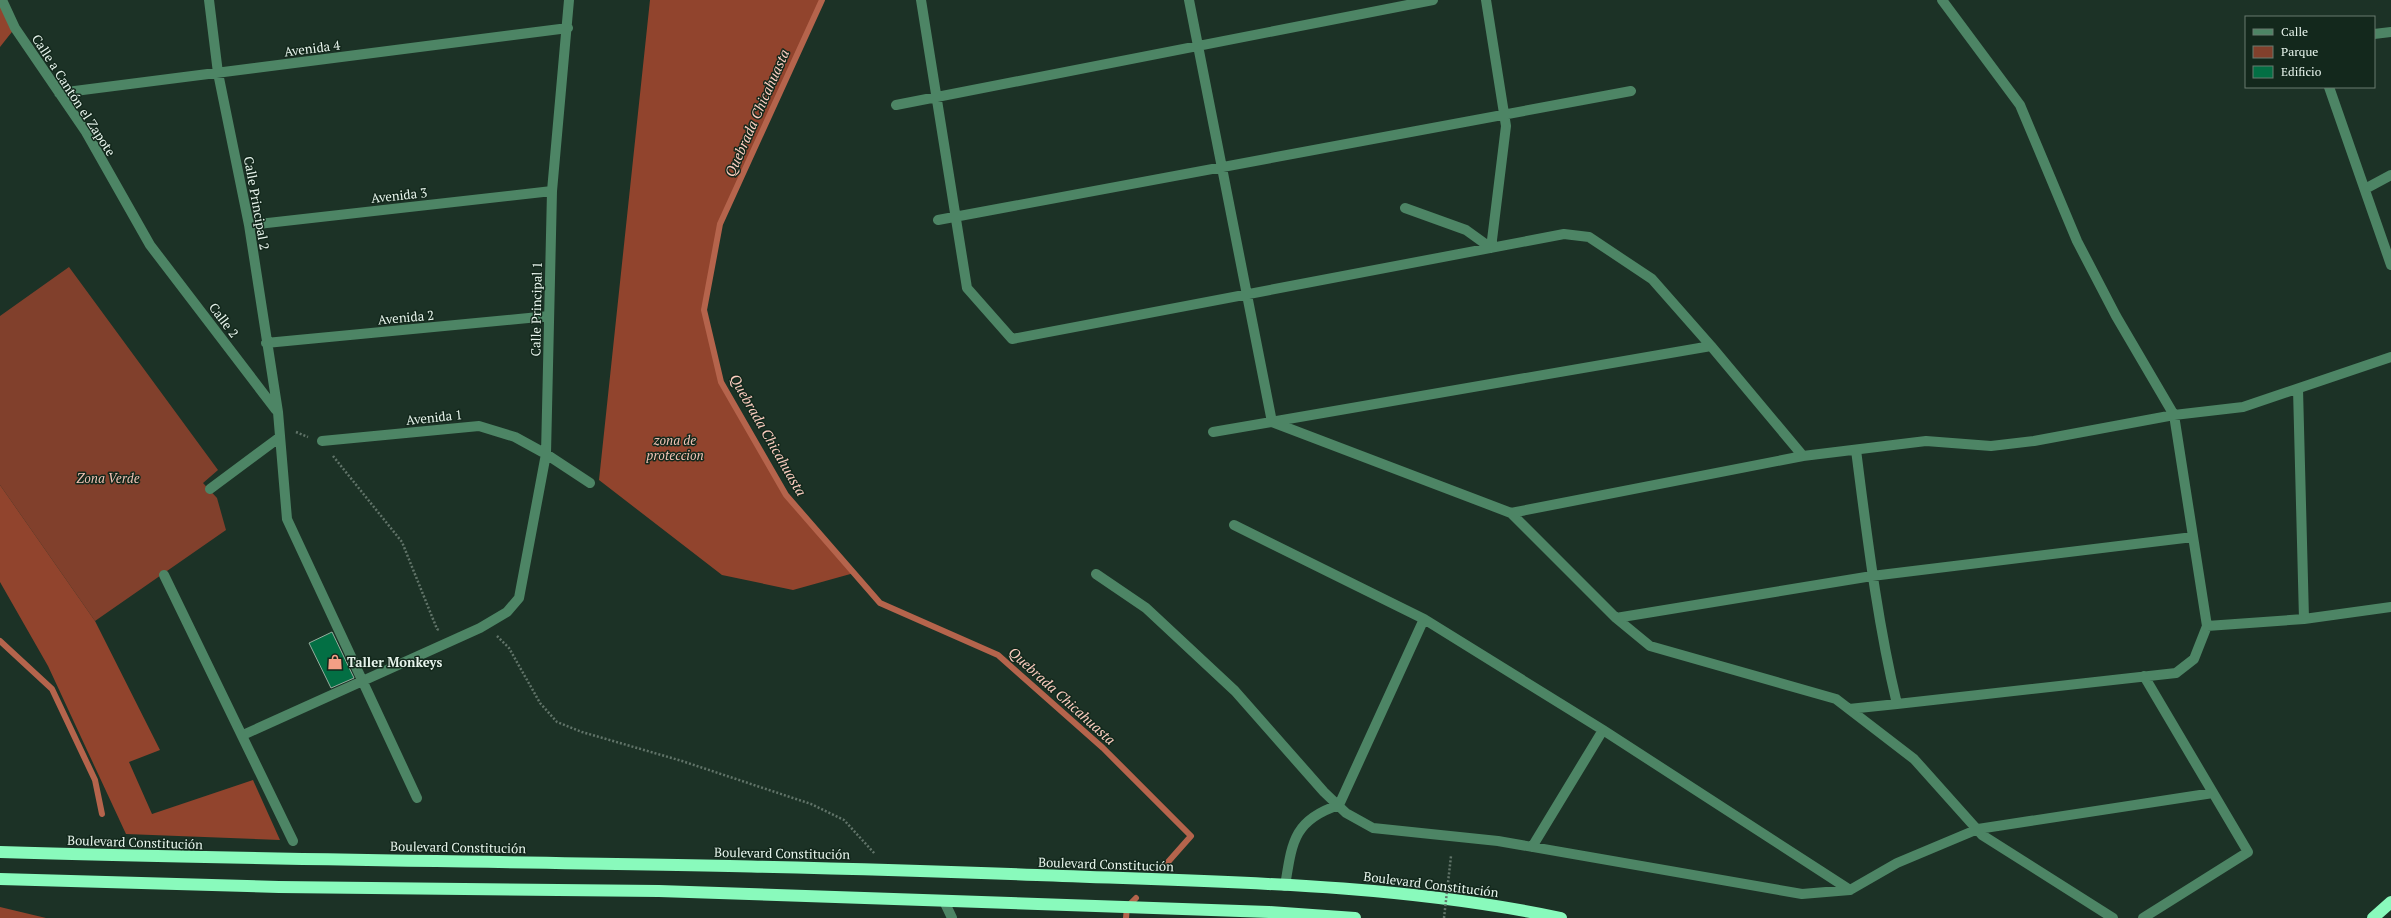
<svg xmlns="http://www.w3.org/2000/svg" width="2391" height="918" viewBox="0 0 2391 918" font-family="'PT Serif',serif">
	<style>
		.green { fill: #81402c }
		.forest { fill: #91442d }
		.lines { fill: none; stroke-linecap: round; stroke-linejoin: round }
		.stream { stroke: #b5644c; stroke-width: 6 }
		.building { fill: #036f44; stroke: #95ae9e }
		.path { stroke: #617469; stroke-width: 2.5; stroke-dasharray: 2 2; stroke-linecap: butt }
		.minor { stroke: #4d8565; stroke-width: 10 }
		.highway { stroke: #89fabc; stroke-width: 12 }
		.path-bridge { stroke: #617469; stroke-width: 2.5; stroke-dasharray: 2 2; stroke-linecap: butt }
		.labels { text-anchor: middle; stroke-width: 3; stroke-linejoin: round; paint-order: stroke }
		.street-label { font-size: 13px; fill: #e7f4ec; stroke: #13281c }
		.park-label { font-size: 13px; font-style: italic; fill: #f1c3b5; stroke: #13281c }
		.poi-label { font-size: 13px; font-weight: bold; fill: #e7f4ec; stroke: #13281c; text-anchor: start }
		.water-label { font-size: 14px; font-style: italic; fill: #fdcfc1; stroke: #13281c }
	</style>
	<rect width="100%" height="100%" fill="#1c3226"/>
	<path class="green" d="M69,267L218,470L203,483L217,498L226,530L95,621L0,485V316Z"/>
	<path class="forest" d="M650,0H822L720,224L704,310L721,382L786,495L854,573L793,590L722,575L599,480Z
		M0,5L15,28L0,47Z
		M0,485L95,621L160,750L129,762L152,814L253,780L280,840L126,834L48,666L0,582Z
		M0,907L46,918H0Z"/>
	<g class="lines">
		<path class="stream" d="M822,0L720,224L704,310L721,382L786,495L880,603L998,655L1103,748L1191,836L1168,862
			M0,641L52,689L95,780L102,814
			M1126,918L1127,907L1136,898"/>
	</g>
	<path class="building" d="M332,632L354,678L331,688L309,643Z"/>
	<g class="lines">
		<path class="path" d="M296,432L308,437
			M333,456L402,542L437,629L439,630
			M497,636L509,648L540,703L557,722L582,732L682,761L811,804L844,820L875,854"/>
		<path class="minor" d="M2,0L15,28L86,132L150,245L276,410
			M209,0L218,73L249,225L278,412L287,519L417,798
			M921,0L967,288L1012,339L1564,234L1589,237L1652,279L1711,346L1803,456L1926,441L1991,446L2034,441L2174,415L2243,407L2391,357
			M1189,0L1272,422L1511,513L1616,618L1650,646L1836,699L1914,759L1982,835L2113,918
			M2374,34L2391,32
			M2329,87L2391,265
			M59,93L568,28
			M896,105L1433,0
			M2365,189L2391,175
			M1405,208L1466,230L1491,248L1506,126L1486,0
			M938,220L1631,91
			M249,225L552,191
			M266,343L549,316
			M2298,389L2304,619
			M1213,432L1711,346
			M322,441L479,426L515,437L546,454L590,483
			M1856,450C1867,535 1877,621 1897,704L2176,673L2194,659L2207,626L2174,415L2116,316L2077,241L2020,105L1942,0
			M210,489L280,437
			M1511,513L1803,456
			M1234,525L1424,619L1603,730L1850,890
			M1096,574L1146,608L1235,691L1324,792L1346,813L1373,828L1498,841L1802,894L1850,890L1897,863L1978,829L2213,793
			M164,575L293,841
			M1616,618L1872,576L2193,537
			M2207,626L2304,619L2391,607
			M1849,709L1897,704
			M243,735L480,628L507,612L519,598L546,454L552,191L569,0
			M1532,847L1603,730
			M1285,886C1292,843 1293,820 1339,805L1424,619
			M944,901L952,918
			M2143,918L2248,852L2144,676"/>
		<path class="highway" d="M0,852C346,863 692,861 1037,875C1212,882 1389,882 1561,918
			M0,879L279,887L659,891L1269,912L1355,918
			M2373,918L2391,902"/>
		<path class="path-bridge" d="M1444,918L1451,856"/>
	</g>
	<defs>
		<symbol id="shop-bare" viewBox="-9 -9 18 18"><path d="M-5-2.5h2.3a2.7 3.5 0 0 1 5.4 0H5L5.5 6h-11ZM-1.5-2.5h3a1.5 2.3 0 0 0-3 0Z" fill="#f39f85" stroke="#13281c" stroke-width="2.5" paint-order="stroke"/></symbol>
	</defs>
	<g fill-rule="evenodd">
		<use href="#shop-bare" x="324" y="651" width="22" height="22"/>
	</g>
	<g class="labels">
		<g class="street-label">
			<text transform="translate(312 48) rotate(-7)" y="5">Avenida 4</text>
			<text transform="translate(74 95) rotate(57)" y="5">Calle a Cantón el Zapote</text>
			<text transform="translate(399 195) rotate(-6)" y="5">Avenida 3</text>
			<text transform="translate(257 203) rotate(80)" y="5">Calle Principal 2</text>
			<text transform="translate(536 309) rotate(-89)" y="5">Calle Principal 1</text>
			<text transform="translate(406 317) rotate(-5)" y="5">Avenida 2</text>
			<text transform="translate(224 320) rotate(53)" y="5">Calle 2</text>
			<text transform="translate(434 417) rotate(-6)" y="5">Avenida 1</text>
			<text transform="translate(135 842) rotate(2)" y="5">Boulevard Constitución</text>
			<text transform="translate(458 847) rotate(1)" y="5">Boulevard Constitución</text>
			<text transform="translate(782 853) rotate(1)" y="5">Boulevard Constitución</text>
			<text transform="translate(1106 864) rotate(2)" y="5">Boulevard Constitución</text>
			<text transform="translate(1431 884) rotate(7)" y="5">Boulevard Constitución</text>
		</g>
		<g class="park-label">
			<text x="675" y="445">zona de<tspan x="675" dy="15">proteccion</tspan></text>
			<text x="108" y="483">Zona Verde</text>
		</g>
		<g class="poi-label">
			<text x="347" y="667">Taller Monkeys</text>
		</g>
		<g class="water-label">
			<text transform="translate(757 113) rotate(-66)" y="5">Quebrada Chicahuasta</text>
			<text transform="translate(768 435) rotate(60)" y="5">Quebrada Chicahuasta</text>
			<text transform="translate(1062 696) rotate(42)" y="5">Quebrada Chicahuasta</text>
		</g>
	</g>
	<rect x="2245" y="16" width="130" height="72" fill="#13281c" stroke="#687a6f"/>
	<rect x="2253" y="29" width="20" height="6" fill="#4d8565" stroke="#687a6f"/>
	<text x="2281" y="36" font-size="12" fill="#e7f4ec">Calle</text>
	<rect x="2253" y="46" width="20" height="12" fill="#81402c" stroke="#687a6f"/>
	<text x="2281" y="56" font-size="12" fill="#e7f4ec">Parque</text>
	<rect x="2253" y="66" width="20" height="12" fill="#036f44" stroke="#687a6f"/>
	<text x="2281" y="76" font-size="12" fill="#e7f4ec">Edificio</text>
</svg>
